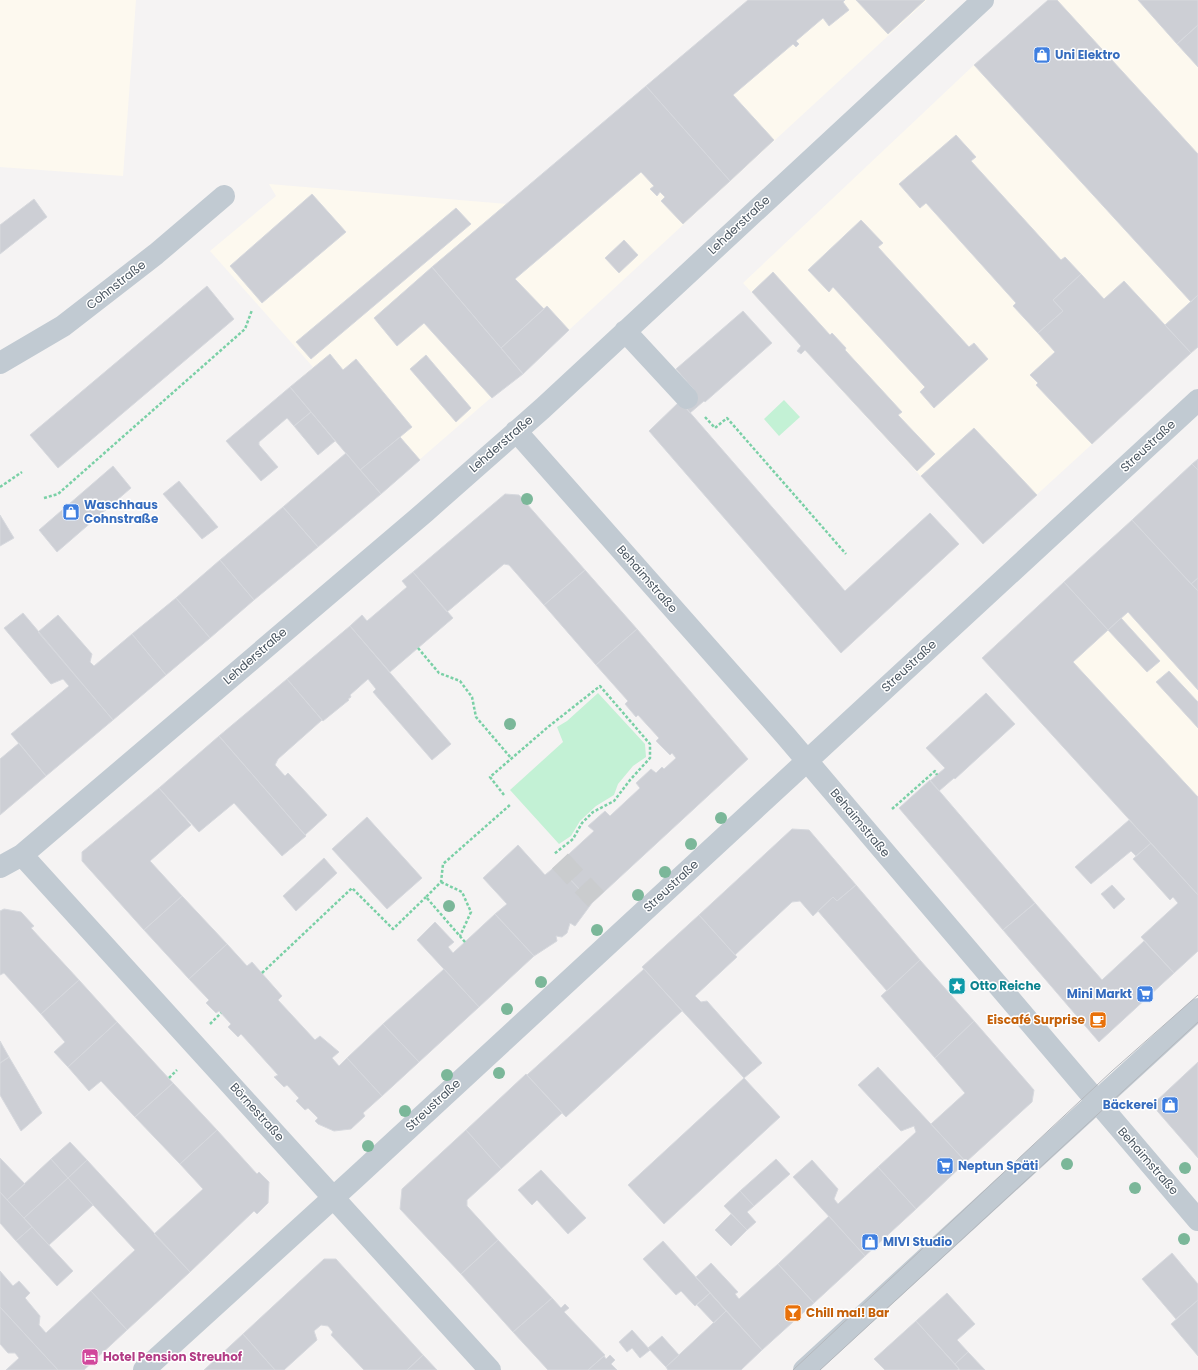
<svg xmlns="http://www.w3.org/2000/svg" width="1198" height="1370" viewBox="0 0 1198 1370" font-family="Poppins,sans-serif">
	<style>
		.commercial { fill: #fdf9ef }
		.green { fill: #c3f1d5 }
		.building { fill: #cdcfd5; stroke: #d7d9de }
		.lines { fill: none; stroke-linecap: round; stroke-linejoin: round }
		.minor-tunnel { stroke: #caccce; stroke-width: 22; stroke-dasharray: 22 11; stroke-linecap: butt }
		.path { stroke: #7ad0a6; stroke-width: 2.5; stroke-dasharray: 3 2; stroke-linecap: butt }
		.minor { stroke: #c1cad2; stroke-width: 22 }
		.tram { stroke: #b5b8bd; stroke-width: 1 }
		.tree { fill: #7bb799 }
		.labels { text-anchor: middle; stroke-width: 3; stroke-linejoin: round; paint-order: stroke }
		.shop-label { font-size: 12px; font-weight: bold; fill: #366cbe; stroke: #fff; text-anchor: start }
		.street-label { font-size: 12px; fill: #4a5661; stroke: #fff }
		.culture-label { font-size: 12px; font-weight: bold; fill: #0d838f; stroke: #fff; text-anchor: start }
		.food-label { font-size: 12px; font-weight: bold; fill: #c56008; stroke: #fff; text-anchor: end }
		.hotel-label { font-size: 12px; font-weight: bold; fill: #b23c85; stroke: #fff; text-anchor: start }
	</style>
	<rect width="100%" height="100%" fill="#f5f3f3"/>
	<path class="commercial" d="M0,0H136L123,176L0,167Z
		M748,0H927L569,330L381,493L290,387L313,367L210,251L276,196L269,184L507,204Z
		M1048,0H1198V347L983,544L743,283L974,65Z
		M1198,459V895L982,658Z"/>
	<path class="green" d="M784,400L800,417L779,436L764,419Z
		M598,693L645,744L646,757L633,766L618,784L614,795L596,806L580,821L571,836L559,844L510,790L563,742L557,727L567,721Z"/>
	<path class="building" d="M748,0H845L843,2L849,10L829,26L823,18L796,41L799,44L796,47L793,44L733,95L774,140L730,181L646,86Z
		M856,0H925L888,34Z
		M1048,0H1057L1198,154V295L1191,302L974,65Z
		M1138,0H1198V25L1177,44Z
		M1198,25V67L1177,44Z
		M646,86L730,181L683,224L661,201L665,197L660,192L657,196L650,189L654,186L641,172L515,279L544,309L501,348L432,267Z
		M956,135L976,157L971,161L1061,260L1065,257L1081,274L1053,300L1063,311L1038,333L1013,306L1016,303L926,203L920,208L899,184Z
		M312,194L346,232L262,303L230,266Z
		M34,199L47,217L0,254V225Z
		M456,208L471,224L311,359L296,342Z
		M861,220L883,243L878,247L969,347L974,343L988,359L934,408L920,392L925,387L833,287L829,292L808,270Z
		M624,240L638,255L619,273L605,258Z
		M432,267L523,374L492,398L424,323L397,346L374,318Z
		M773,272L830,335L832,333L846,348L845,350L902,412L898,415L935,454L917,471L805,350L801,354L797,351L801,346L752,292Z
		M1081,274L1104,299L1124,281L1191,353L1092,444L1036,385L1038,383L1030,375L1055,352L1038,333L1063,311L1053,300Z
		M207,286L234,319L58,468L30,435Z
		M1198,295V347L1191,353L1165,325Z
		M547,306L569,330L523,374L501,348Z
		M743,311L772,343L705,402L704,401L690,413L682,403L695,391L676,369Z
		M330,354L343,370L356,359L412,427L360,470L290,387Z
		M426,355L471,408L456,422L410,369Z
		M290,387L311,412L294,426L287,418L259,442V445L278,467L261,481L226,441Z
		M680,401L845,591L930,513L959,544L841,653L649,431Z
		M311,412L335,441L318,455L294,426Z
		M974,428L1037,495L983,544L921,476Z
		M400,437L420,460L381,494L360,470Z
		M346,453L381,494L318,547L283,507Z
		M1198,459V470L1192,464Z
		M1192,464L1198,470V578L1191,584L1132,520Z
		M113,466L131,488L57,552L39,530Z
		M179,481L218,527L202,539L163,494Z
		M505,494L519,495L585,570L544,605L509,565L504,564L447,612L413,572Z
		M283,507L318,547L254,600L220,560Z
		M0,515L14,538L0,546Z
		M1132,520L1198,591V690L1128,612L1108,630L1064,582Z
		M220,560L254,600L210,638L176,598Z
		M585,570L637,629L596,665L544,605Z
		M413,572L453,618L390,672L350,626L362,615L367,621L407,587L402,581Z
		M1198,578V591L1191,584Z
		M1064,582L1108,630L1073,662L1198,797V895L982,658Z
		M176,598L210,638L166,675L132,634Z
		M23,613L113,720L46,776L11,734L69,686L63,679L51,684L4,628Z
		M58,615L92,654L90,662L94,666L132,634L166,675L113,720L38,632Z
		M1121,618L1160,661L1147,672L1108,630Z
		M350,626L451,744L432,760L373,692L376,689L368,679L350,695L351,697L348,699L349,700L323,721L287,679Z
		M637,629L748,759L592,903L557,865L594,831L588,826L605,811L610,816L640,788L636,783L651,769L656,773L662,767L664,769L676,758L672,753L670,755L656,741L659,738L638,715L636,717L625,704L628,701L596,665Z
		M1169,671L1198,702V728L1156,682Z
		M287,679L322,720L278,759L275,765L285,776L288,773L327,815L305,835L219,736Z
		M986,693L1015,724L955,779L954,778L939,791L930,781L945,768L926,748Z
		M219,736L306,836L282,856L234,803L199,832L159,788Z
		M19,743L46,776L0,815V759Z
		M930,780L1035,903L1003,930L899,808Z
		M159,788L191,825L150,861L182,896L144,930L82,861V852Z
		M367,817L422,878L387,909L332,849Z
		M1129,820L1151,843L1136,856L1131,851L1091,884L1075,867Z
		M792,829L809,830L856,885L837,901L833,897L813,916L800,901L792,902L735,955L699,915Z
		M1151,843L1198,895V951L1174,973L1141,937L1178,903L1173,897L1170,900L1133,859Z
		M518,845L545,875L557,865L592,903L575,926L570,923L567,933L562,937L556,936L557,941L534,956L495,914L507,904L483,878Z
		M324,858L337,873L296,911L283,896Z
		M856,885L920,960L887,991L818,911L833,897L837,901Z
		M1112,885L1125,899L1114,909L1101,894Z
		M182,896L227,944L189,979L144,930Z
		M1035,903L1102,980L1144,941L1174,973L1099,1042L1003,930Z
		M4,909L21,912L34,926L31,928L79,980L41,1014L4,973L0,975V911Z
		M495,914L534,956L479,1007L417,940L435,922L454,942L448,947L453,953Z
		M699,915L737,957L695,996L701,1002L707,1001L762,1063L744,1078L642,967Z
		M227,944L247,966L252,962L282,996L278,1000L315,1040L320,1036L339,1052L332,1058L339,1066L347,1058L382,1096L363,1113L365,1116L351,1129L334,1131L318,1124L315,1121L318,1118L308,1108L305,1110L296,1101L299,1098L287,1085L284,1087L274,1077L278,1075L241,1034L238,1037L228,1027L231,1024L219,1011L216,1013L206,1003L209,1000L189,979Z
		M920,960L974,1021L935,1058L881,996Z
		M444,969L479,1007L419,1062L383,1024Z
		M644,969L682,1011L566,1117L527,1075Z
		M79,980L117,1022L68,1067L54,1052L65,1042L41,1014Z
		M974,1021L1034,1090L1032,1102L966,1162L931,1124L965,1093L935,1058Z
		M117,1022L173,1083L135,1117L101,1081L89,1091L68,1067Z
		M383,1024L419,1062L382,1096L347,1058Z
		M0,1041L9,1057L0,1063Z
		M9,1057L42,1113L21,1131L0,1095V1063Z
		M1198,1062V1158L1152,1105Z
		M878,1067L966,1162L916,1209L878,1167L916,1132L914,1126L901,1131L858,1085Z
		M526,1074L562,1113L501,1169L466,1130Z
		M744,1078L780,1117L664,1224L628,1185Z
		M173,1083L217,1130L180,1164L135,1117Z
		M217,1130L257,1174L259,1172L269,1182L268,1203L257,1214L254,1211L190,1272L154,1234L203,1189L180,1164Z
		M466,1130L501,1169L467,1200V1206L498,1240L461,1274L400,1209L402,1189Z
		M70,1142L87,1160L68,1178L51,1159Z
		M0,1158L25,1184L7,1200L0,1192Z
		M51,1159L68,1178L24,1218L7,1200Z
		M776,1159L790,1174L754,1206L740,1191Z
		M87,1160L190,1272L127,1330L91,1291L135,1250L68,1178Z
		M812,1160L838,1189L834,1199L838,1204L878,1167L916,1209L865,1256L793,1177Z
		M541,1170L586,1218L568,1234L537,1200L532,1205L518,1190Z
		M68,1178L93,1205L49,1245L24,1218Z
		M740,1191L754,1206L747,1212L756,1222L747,1230L724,1206Z
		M0,1192L32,1227L16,1241L0,1223Z
		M731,1214L747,1230L731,1246L715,1230Z
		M829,1216L865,1256L814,1303L778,1264Z
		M32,1227L73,1271L57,1286L16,1241Z
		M498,1240L552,1298L513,1332L461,1274Z
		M663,1241L710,1293L695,1306L681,1291L676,1295L643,1259Z
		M1172,1253L1198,1284V1300L1176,1319L1142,1279Z
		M324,1259H336L423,1355L407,1370H364L331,1335L333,1332L328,1326L321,1325L314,1331L317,1340L284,1370H275L243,1334Z
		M711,1263L738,1292L735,1294L739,1299L778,1264L814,1303L762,1350L696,1277Z
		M0,1271L13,1286L19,1281L30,1293L25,1298L40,1316L39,1325L46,1333L91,1291L127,1330L84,1370H58L0,1307Z
		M710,1293L726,1311L714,1323L697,1305Z
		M947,1293L975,1324L957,1340L968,1352L955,1364L916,1321Z
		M552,1298L561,1308L565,1304L569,1308L564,1312L605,1355L588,1370H548L513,1332Z
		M1198,1300V1356L1171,1324Z
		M0,1307L58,1370H6L19,1358L15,1353H8L0,1344Z
		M726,1311L762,1350L741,1370H668L666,1367Z
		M916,1321L959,1369L957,1370H885L874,1359Z
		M632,1330L650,1350L640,1358L632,1348L627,1352L619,1342Z
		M243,1334L275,1370H204Z
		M662,1336L679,1355L666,1367L648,1348Z
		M968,1352L985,1370H960L955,1364Z
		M423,1355L437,1370H407Z
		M610,1355L615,1360L611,1364L617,1370H588L604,1356L606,1359Z"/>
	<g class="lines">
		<path class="minor-tunnel" d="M560,861L596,899"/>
		<path class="path" d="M705,417L715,428L727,418L846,554
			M0,487L22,472
			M44,498L58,494L245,329L252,310
			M418,648L439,673L460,681L472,697L476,717L511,758
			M504,795L490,777L548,727L600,686L650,744V758L630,780L614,801L593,812L582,823L573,839L554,854
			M892,809L935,771L937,775
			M441,882L462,892L471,912L460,936
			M465,942L426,897L441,882L443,864L511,804
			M262,973L352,888L393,929L426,897
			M210,1024L221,1013
			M169,1078L177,1070"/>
		<path class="minor" d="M625,331L687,398
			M0,363L63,326L156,254L224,196
			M516,431L785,735L1198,1220
			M22,855L490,1370
			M0,867L22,855L425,512L543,408L983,0
			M144,1370L355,1178L1198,400
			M804,1370L1198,1009"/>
		<path class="tram" d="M793,1370L1112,1071L1198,995
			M820,1370L1198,1022"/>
	</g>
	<g class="tree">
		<circle cx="527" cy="499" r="6"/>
		<circle cx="510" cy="724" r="6"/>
		<circle cx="721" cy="818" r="6"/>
		<circle cx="691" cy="844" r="6"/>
		<circle cx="665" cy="872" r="6"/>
		<circle cx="638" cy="895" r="6"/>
		<circle cx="449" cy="906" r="6"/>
		<circle cx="597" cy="930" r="6"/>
		<circle cx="541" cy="982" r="6"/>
		<circle cx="507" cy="1009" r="6"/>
		<circle cx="499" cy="1073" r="6"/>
		<circle cx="447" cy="1075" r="6"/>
		<circle cx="405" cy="1111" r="6"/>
		<circle cx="368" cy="1146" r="6"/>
		<circle cx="1067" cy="1164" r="6"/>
		<circle cx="1185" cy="1168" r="6"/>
		<circle cx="1135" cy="1188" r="6"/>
		<circle cx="1184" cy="1239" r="6"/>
	</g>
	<defs>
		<symbol id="shop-square" viewBox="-11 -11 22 22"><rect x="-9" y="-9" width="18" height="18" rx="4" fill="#3f7fe0" stroke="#fff"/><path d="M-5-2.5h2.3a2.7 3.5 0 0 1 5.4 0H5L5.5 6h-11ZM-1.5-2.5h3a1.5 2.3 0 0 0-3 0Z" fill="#fff"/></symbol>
		<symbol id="sight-square" viewBox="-11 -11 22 22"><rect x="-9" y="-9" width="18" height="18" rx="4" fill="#0f9aa8" stroke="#fff"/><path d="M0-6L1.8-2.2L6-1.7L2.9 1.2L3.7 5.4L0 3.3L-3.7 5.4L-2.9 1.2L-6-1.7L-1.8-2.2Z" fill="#fff"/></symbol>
		<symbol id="supermarket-square" viewBox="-11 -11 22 22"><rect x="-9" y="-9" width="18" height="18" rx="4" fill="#3f7fe0" stroke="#fff"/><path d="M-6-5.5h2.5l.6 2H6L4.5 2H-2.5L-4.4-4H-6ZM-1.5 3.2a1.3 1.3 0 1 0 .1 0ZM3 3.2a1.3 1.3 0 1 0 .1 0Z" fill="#fff"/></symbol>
		<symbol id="cafe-square" viewBox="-11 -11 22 22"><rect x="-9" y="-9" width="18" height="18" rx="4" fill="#e8710a" stroke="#fff"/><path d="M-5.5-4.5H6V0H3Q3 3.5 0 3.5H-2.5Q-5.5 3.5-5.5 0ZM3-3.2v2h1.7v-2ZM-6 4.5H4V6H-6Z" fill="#fff"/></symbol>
		<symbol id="bar-square" viewBox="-11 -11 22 22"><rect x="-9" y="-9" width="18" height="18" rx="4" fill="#e8710a" stroke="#fff"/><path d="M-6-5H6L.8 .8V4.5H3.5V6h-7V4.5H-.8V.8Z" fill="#fff"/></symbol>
		<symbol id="hotel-square" viewBox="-11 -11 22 22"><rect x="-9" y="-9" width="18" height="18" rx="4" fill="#d1479c" stroke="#fff"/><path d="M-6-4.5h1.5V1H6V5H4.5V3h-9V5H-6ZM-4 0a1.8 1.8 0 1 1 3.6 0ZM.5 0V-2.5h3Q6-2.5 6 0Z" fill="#fff"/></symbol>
	</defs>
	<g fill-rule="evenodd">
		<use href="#shop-square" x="1032" y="45" width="20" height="20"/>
		<use href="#shop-square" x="61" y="502" width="20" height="20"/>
		<use href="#sight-square" x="947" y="976" width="20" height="20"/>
		<use href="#supermarket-square" x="1135" y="984" width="20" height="20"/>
		<use href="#cafe-square" x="1088" y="1010" width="20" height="20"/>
		<use href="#shop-square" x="1160" y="1095" width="20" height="20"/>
		<use href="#supermarket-square" x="935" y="1156" width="20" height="20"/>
		<use href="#shop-square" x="860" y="1232" width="20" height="20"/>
		<use href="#bar-square" x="783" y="1303" width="20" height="20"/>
		<use href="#hotel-square" x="80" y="1347" width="20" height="20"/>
	</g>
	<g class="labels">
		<g class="shop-label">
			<text x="1055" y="59">Uni Elektro</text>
			<text x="84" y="509">Waschhaus<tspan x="84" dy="14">Cohnstraße</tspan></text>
			<text x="1132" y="998" text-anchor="end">Mini Markt</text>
			<text x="1157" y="1109" text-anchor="end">Bäckerei</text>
			<text x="958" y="1170">Neptun Späti</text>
			<text x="883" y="1246">MIVI Studio</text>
		</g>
		<g class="street-label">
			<text transform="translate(739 225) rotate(-43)" y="4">Lehderstraße</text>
			<text transform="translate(116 285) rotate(-38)" y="4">Cohnstraße</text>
			<text transform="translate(501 444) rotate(-41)" y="4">Lehderstraße</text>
			<text transform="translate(1148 446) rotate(-43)" y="4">Streustraße</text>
			<text transform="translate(647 579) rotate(49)" y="4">Behaimstraße</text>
			<text transform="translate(255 656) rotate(-41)" y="4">Lehderstraße</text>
			<text transform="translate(909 666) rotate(-43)" y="4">Streustraße</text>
			<text transform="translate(860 823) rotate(50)" y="4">Behaimstraße</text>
			<text transform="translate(671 886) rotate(-43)" y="4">Streustraße</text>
			<text transform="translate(433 1105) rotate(-43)" y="4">Streustraße</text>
			<text transform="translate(257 1112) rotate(48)" y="4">Börnestraße</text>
			<text transform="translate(1148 1161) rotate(49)" y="4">Behaimstraße</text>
		</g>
		<g class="culture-label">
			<text x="970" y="990">Otto Reiche</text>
		</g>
		<g class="food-label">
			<text x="1085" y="1024">Eiscafé Surprise</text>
			<text x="806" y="1317" text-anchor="start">Chill mal! Bar</text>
		</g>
		<g class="hotel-label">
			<text x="103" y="1361">Hotel Pension Streuhof</text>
		</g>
	</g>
</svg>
